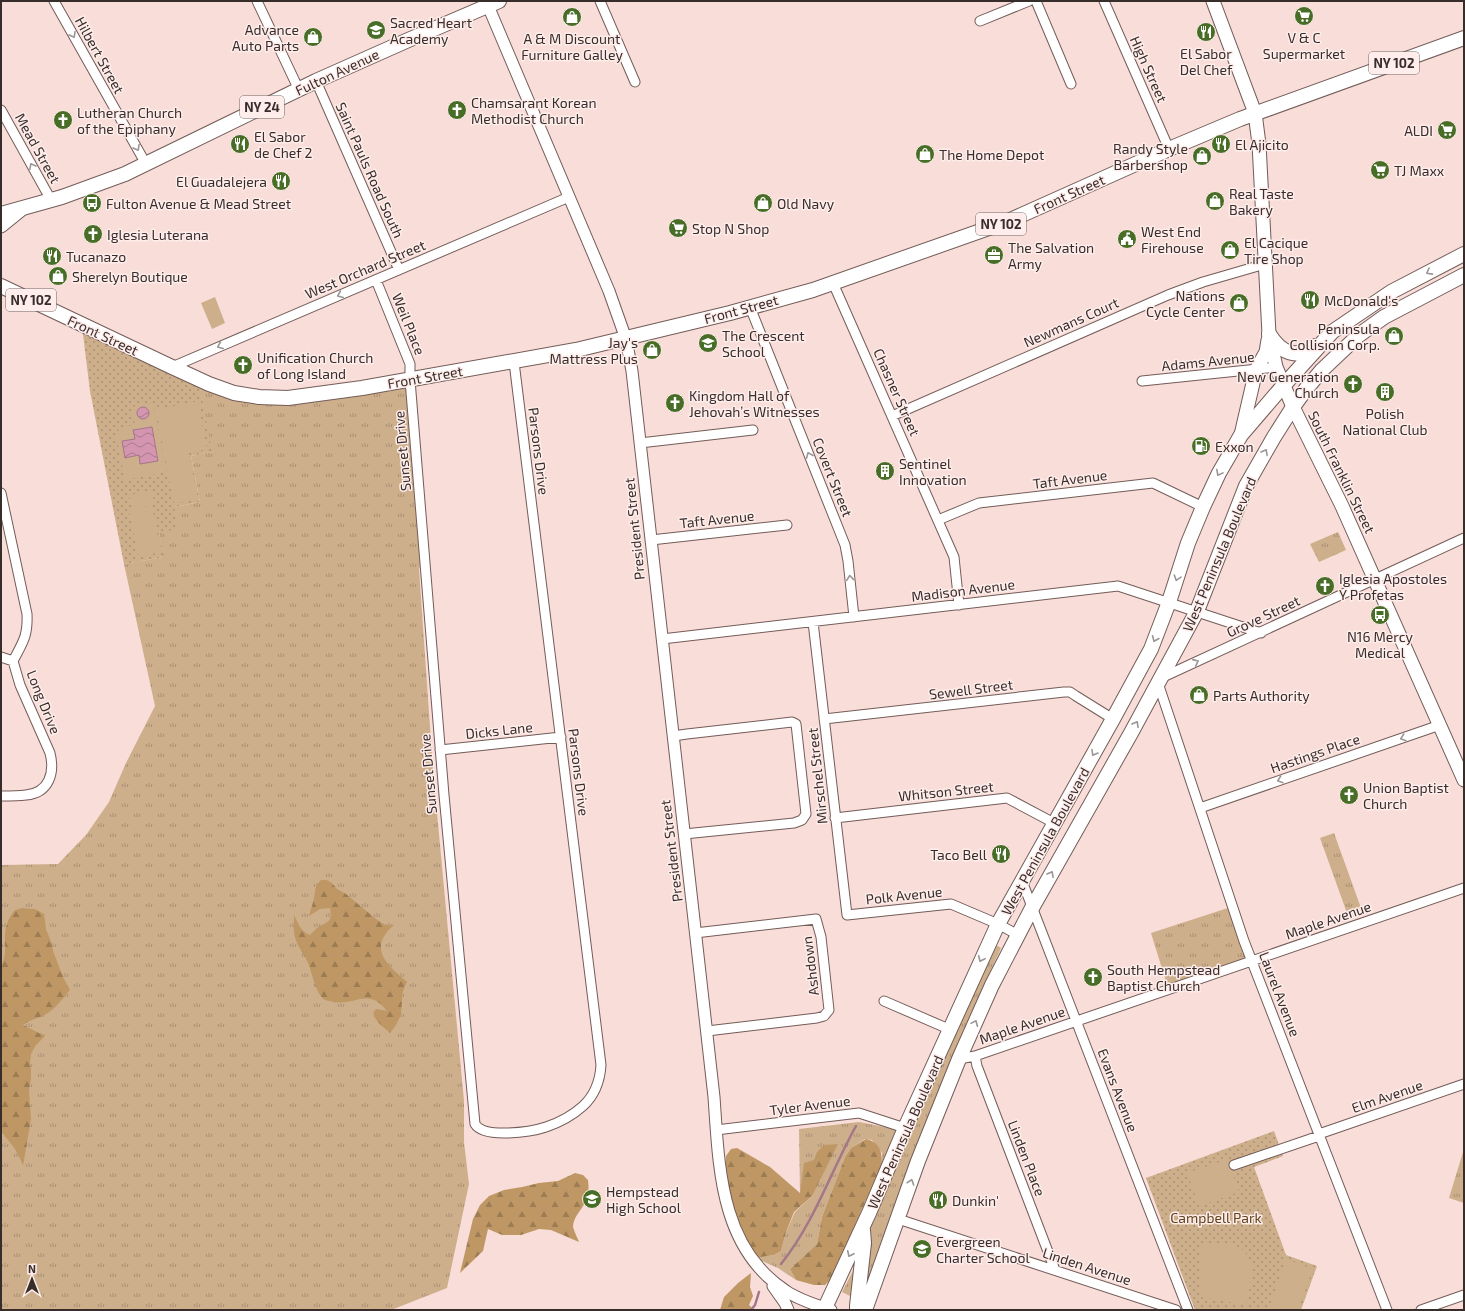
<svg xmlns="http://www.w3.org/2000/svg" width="1465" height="1311" viewBox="0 0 1465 1311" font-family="'Exo 2',sans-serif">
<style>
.grass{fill:url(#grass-tufts)}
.forest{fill:url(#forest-firs)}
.park{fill:url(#park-dots)}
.pitch{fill:#ceaf8b}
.water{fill:url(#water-waves);stroke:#a47688}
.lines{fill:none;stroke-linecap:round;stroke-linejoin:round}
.stream{stroke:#a47688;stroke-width:2.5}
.minor-casing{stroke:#735c58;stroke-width:11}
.tertiary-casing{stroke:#735c58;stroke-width:13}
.secondary-casing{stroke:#735c58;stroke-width:15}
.primary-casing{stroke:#735c58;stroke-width:16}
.minor{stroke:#fff;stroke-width:9}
.tertiary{stroke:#fff;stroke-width:11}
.secondary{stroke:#fff;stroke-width:13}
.primary{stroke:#fff;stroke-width:14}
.oneway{stroke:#9b9695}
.labels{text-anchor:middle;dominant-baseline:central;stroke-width:3;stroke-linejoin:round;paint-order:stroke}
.shield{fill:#feedea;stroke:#736764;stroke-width:1}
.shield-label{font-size:13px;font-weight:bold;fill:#372d2b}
.poi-label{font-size:14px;fill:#372d2b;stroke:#feedea;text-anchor:start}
.street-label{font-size:14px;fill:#372d2b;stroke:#feedea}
.park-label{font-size:14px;fill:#5f421b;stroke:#feedea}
</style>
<defs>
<pattern id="grass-tufts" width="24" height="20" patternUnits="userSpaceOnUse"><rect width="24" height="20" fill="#ceaf8b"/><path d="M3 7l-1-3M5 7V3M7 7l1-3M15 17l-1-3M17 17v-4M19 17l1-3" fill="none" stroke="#a88f72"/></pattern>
<pattern id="forest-firs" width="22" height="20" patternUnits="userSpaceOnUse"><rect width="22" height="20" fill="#bf9765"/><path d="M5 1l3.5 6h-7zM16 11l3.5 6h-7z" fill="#9c7c53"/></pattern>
<pattern id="park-dots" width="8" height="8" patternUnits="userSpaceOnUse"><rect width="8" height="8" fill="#ceaf8b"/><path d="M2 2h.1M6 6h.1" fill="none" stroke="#a88f72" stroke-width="1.8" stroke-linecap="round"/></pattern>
<pattern id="water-waves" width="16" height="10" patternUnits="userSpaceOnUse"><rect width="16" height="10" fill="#d395b0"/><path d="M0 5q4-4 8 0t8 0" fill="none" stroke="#ac7a8f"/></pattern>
</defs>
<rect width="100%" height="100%" fill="#f8ddd8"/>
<path class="grass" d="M199 381 256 398 408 383 422 560 419 569 433 770 464 1101V1142L469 1184 447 1288 391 1310H1V865L58 864 86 835 109 802 126 763 155 706 124 564 163 557 159 532 174 507 200 502 191 456 211 452Z
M1338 532 1346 550 1319 562 1310 544Z
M1334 833 1361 908 1347 913 1320 838Z
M1231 907 1250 961 1168 988 1151 933Z
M996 945 1001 948 983 987 979 1005 863 1298 870 1228 915 1122 967 1005 973 996Z
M859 1122 900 1130 882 1164V1153L872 1140 865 1139 851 1148 845 1157 822 1217 817 1244 790 1269 796 1280 778 1268 755 1258 774 1255 781 1251 786 1232 795 1212 812 1196 818 1152 800 1193 799 1129Z
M1463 1152 1464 1153V1203L1449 1198Z
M856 1265 855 1296H850L842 1292Z"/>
<path class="forest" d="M321 880H327L332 883 337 889 346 894 376 919 385 925H394C367 948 387 965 407 982 400 994 403 1001 401 1013 399 1021 395 1027 390 1033 384 1027 372 1020 374 1011L377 1009 387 1011C368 987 356 1006 334 1002 331 1001 327 1001 325 1000 314 992 313 973 307 961 303 952 297 946 295 937 293 930 294 922 294 915 298 923 301 932 310 935 312 933 315 930 317 928 327 921 333 924 330 908L320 909 309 916C310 911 312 907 313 902 316 894 313 887 321 880Z
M22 908 35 909 44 914 46 929 52 944 53 951 63 977 70 990C63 998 57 1007 48 1013 40 1018 31 1019 23 1025L45 1036 36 1045 31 1054 30 1063 31 1069V1079L29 1090 31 1119 23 1166C17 1148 11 1145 1 1131V966C9 952 2 938 7 924 8 919 12 914 15 910Z
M866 1139C880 1142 882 1152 882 1164L831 1279 825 1285H814L796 1280 790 1269 817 1244 822 1217 845 1157 851 1148Z
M838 1144 812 1196 794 1212 786 1232 781 1251 774 1255 755 1258 734 1220 725 1178 726 1156 731 1149 737 1148 770 1167 800 1193 804 1163 814 1160 817 1152 824 1145Z
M575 1173 583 1175 588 1180C589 1188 589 1194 585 1202 582 1210 573 1217 573 1227 574 1231 577 1237 579 1242L551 1230 539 1229 521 1235H502L488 1229 483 1251 460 1273 473 1219 480 1205 489 1196 504 1190 522 1187 539 1183 558 1181Z
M751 1273 750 1287 753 1296 749 1305 754 1310H720L724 1297 738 1283Z"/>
<path class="park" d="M82 326 199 381 212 452 191 456 200 502 174 507 178 529 159 532 164 557 124 564 90 391Z
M1274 1131 1283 1156 1254 1167 1286 1255 1317 1266 1301 1310H1195L1146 1178Z"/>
<path class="pitch" d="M215 297 225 323 212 329 201 303Z
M198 401 207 449 189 453 198 499 174 504 156 410Z
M153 402 167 472 125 480 116 435 119 434 118 428 135 425 131 407Z
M152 491 155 505H152L161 552 138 557 129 510 151 506 132 508 129 495Z
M1228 1159 1239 1192 1199 1206 1187 1173Z
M1213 1243C1221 1244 1232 1243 1238 1247 1259 1257 1250 1288 1246 1305L1200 1297 1199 1244Z
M1286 1259 1313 1269 1298 1310H1268Z"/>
<path class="water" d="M137 413a6 6 0 1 1 12 0a6 6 0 1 1-12 0Z
M152 427 158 461 140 464 139 455 125 458 122 441 135 439 133 430Z"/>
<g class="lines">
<path class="stream" d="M781 1264C814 1223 831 1171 856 1126
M751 1310 755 1305 759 1292"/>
<g class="minor-casing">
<path id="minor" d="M54 1 146 164
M257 1 299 90
M600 1 635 82
M1036 1 1071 84
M1104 1 1169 149
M980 21 1029 1
M316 81 399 270
M1 110 51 200
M376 280 410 364V380L444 795 475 1124C484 1139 531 1132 546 1127 558 1123 573 1115 583 1106 595 1095 600 1081 601 1065L514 362
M833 283 954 557 959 605
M750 307 845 545 848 561 854 617
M172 367 569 197
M1142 381 1276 367
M892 416 1168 295 1203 282 1265 264
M640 443 753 430
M1 493 27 614C28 636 23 642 13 661L20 685 50 753C55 773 49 793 26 795 18 796 9 796 1 796
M938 520 979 503 1153 483 1203 507
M651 540 787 525
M813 622 847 915 951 904 998 924 1018 935
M662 639 1118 586 1261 633
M1 657 13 661
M1161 678 1464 538
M1158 683 1244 941 1387 1310
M824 719 1064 692H1070L1076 696 1113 719
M673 736 687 734 792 722 796 724 806 814 802 820 794 823 684 834
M440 750 561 737
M1200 808 1440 725
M835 818 1007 798 1054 823
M1022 881 1188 1310
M695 933 816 919 821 937 829 1010 824 1016 817 1018 707 1031
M884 1001 951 1030
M975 1056 977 1066 1055 1270
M959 1059 975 1056 1464 888
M716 1130 859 1113 905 1128
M1319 1134 1464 1084
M1234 1165 1319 1136
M898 1219 1176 1310
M1421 1310 1464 1295"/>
</g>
<g class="tertiary-casing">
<path id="tertiary" d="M486 1 609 291 626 339 632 371 714 1097C719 1168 720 1248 786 1291 799 1300 816 1305 831 1310
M773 1286 785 1303 788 1310"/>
</g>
<g class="secondary-casing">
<path id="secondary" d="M1213 1 1255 113 1259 144 1269 334 1276 367 1293 407 1342 506 1464 780
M1 226 22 209
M1241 435 1256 370 1266 352 1268 340"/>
</g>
<g class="primary-casing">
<path id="primary" d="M1 214 62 197 125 174 316 81 406 41 499 1
M1 286 172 367 209 384 234 393 259 397 288 398 362 388 576 350 730 313 813 290 1006 222 1169 149 1240 119 1464 38
M1269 334C1281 353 1296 360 1315 346
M824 1310 869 1213 905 1128 998 924 1113 719 1151 649 1169 602 1188 543 1203 507 1219 473 1241 435 1283 386 1332 332 1391 292 1464 254
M857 1310V1306L864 1243 863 1230
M865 1310 918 1161 959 1059 992 985 1032 908 1131 733 1197 611 1246 486 1274 437 1293 407 1306 389 1322 370 1359 335 1384 317 1464 275"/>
</g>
<use href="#minor" class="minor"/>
<use href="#tertiary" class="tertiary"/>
<use href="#secondary" class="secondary"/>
<use href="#primary" class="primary"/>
</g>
<defs><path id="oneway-chevron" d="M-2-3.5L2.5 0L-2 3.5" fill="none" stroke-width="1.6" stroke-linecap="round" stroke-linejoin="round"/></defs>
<g class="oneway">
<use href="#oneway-chevron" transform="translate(73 35) rotate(61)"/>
<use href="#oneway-chevron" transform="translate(137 148) rotate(61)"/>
<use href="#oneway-chevron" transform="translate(32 166) rotate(-119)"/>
<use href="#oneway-chevron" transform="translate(1429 272) rotate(152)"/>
<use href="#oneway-chevron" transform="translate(340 295) rotate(157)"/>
<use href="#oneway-chevron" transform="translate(220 346) rotate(157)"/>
<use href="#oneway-chevron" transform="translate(1265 452) rotate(-61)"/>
<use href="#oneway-chevron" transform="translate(809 455) rotate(-112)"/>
<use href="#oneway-chevron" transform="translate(1219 473) rotate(118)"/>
<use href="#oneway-chevron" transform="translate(850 578) rotate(-96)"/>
<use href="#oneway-chevron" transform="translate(1177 578) rotate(108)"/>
<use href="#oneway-chevron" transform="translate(1155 639) rotate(113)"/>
<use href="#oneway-chevron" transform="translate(1196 662) rotate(-24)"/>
<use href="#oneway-chevron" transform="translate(1136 724) rotate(-61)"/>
<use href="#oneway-chevron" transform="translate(1403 738) rotate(161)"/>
<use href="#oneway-chevron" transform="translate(1094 753) rotate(120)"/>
<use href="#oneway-chevron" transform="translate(1280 780) rotate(161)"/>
<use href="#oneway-chevron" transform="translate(1051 874) rotate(-61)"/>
<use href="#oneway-chevron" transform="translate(981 959) rotate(115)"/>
<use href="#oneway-chevron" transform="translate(975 1023) rotate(-66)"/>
<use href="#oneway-chevron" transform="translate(911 1182) rotate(-71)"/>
<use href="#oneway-chevron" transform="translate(850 1254) rotate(115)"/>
</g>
<defs>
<g id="supermarket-disc" transform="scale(1)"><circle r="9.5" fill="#486d26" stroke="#feedea"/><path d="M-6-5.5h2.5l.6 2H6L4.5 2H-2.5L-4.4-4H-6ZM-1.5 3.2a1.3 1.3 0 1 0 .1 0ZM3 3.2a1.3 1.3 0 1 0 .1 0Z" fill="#fff"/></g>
<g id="shop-disc" transform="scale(1)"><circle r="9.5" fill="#486d26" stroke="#feedea"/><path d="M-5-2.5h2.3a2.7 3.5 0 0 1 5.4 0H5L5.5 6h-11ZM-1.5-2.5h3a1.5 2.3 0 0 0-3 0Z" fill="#fff"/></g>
<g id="school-disc" transform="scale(1)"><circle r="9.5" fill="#486d26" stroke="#feedea"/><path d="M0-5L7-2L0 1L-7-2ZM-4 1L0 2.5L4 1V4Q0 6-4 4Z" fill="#fff"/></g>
<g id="restaurant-disc" transform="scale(1)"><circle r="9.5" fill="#486d26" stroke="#feedea"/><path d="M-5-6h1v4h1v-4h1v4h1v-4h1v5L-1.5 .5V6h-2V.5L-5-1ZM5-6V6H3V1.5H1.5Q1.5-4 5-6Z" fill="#fff"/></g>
<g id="church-disc" transform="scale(1)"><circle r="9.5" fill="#486d26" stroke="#feedea"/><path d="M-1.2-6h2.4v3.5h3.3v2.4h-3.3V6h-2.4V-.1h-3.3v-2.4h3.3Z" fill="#fff"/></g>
<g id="bus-disc" transform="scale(1)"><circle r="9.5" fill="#486d26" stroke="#feedea"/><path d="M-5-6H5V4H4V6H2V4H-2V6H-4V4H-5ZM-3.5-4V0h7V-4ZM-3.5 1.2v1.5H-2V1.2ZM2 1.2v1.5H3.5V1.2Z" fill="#fff"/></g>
<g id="civic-disc" transform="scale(1)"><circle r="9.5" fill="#486d26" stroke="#feedea"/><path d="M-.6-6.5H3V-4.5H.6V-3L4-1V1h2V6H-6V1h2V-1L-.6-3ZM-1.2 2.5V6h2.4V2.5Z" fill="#fff"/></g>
<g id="office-disc" transform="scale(1)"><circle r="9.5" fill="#486d26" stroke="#feedea"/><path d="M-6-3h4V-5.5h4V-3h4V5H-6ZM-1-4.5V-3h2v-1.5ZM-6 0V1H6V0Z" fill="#fff"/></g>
<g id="building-disc" transform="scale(1)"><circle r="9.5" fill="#486d26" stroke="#feedea"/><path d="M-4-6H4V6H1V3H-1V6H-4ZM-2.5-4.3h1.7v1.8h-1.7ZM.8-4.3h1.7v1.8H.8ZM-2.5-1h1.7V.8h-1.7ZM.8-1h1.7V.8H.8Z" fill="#fff"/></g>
<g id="fuel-disc" transform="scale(1)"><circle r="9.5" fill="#486d26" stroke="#feedea"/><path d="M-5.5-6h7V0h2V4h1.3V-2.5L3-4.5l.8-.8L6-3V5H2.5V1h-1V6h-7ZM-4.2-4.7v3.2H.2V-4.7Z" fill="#fff"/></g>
</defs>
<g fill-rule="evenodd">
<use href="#supermarket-disc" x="1304" y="16"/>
<use href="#shop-disc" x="572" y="17"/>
<use href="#school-disc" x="376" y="30"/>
<use href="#restaurant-disc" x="1206" y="32"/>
<use href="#shop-disc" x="313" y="37"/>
<use href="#church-disc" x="457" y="110"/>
<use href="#church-disc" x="63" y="120"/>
<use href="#supermarket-disc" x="1447" y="130"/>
<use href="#restaurant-disc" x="240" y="144"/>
<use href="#restaurant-disc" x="1221" y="144"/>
<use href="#shop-disc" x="925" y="154"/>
<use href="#shop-disc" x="1202" y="156"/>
<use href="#supermarket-disc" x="1380" y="170"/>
<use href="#restaurant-disc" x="281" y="181"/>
<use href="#shop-disc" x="1215" y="201"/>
<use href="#bus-disc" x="92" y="203"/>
<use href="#shop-disc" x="763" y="203"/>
<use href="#supermarket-disc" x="678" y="228"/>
<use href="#church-disc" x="93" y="234"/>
<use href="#civic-disc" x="1127" y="239"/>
<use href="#shop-disc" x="1230" y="250"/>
<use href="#office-disc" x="994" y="255"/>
<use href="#restaurant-disc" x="52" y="256"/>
<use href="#shop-disc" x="58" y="276"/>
<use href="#restaurant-disc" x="1310" y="300"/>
<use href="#shop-disc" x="1239" y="303"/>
<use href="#shop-disc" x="1394" y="336"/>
<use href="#school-disc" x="708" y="343"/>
<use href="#shop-disc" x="652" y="350"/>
<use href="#church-disc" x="243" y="365"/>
<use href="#church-disc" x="1353" y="384"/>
<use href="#building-disc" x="1385" y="392"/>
<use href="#church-disc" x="675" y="403"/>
<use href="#fuel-disc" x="1201" y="446"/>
<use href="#building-disc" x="885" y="471"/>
<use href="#church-disc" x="1325" y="586"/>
<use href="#bus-disc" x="1380" y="615"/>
<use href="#shop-disc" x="1199" y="695"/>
<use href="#church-disc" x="1349" y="795"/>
<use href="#restaurant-disc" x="1001" y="854"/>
<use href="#church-disc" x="1093" y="977"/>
<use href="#school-disc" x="592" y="1199"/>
<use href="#restaurant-disc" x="938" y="1200"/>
<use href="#school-disc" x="922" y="1249"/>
</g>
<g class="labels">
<g class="shield">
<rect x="1369" y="52" width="50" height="22" rx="3"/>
<rect x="240" y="96" width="44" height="22" rx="3"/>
<rect x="976" y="213" width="50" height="22" rx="3"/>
<rect x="6" y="289" width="50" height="22" rx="3"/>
</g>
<g class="shield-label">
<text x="1394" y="63">NY 102</text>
<text x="262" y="107">NY 24</text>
<text x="1001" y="224">NY 102</text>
<text x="31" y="300">NY 102</text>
</g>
<g class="poi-label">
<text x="390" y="22">Sacred Heart<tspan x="390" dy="16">Academy</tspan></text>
<text x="299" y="29" text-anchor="end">Advance<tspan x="299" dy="16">Auto Parts</tspan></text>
<text x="1304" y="37" text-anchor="middle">V &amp; C<tspan x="1304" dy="16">Supermarket</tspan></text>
<text x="572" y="38" text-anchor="middle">A &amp; M Discount<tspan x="572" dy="16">Furniture Galley</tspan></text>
<text x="1206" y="53" text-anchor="middle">El Sabor<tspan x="1206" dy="16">Del Chef</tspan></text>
<text x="471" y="102">Chamsarant Korean<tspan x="471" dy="16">Methodist Church</tspan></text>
<text x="77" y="112">Lutheran Church<tspan x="77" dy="16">of the Epiphany</tspan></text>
<text x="1433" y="130" text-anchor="end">ALDI</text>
<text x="254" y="136">El Sabor<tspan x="254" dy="16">de Chef 2</tspan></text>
<text x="1235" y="144">El Ajicito</text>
<text x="1188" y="148" text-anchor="end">Randy Style<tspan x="1188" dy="16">Barbershop</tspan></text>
<text x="939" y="154">The Home Depot</text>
<text x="1394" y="170">TJ Maxx</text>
<text x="267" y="181" text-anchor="end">El Guadalejera</text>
<text x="1229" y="193">Real Taste<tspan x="1229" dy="16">Bakery</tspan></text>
<text x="106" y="203">Fulton Avenue &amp; Mead Street</text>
<text x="777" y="203">Old Navy</text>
<text x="692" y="228">Stop N Shop</text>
<text x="1141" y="231">West End<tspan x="1141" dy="16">Firehouse</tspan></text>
<text x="107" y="234">Iglesia Luterana</text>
<text x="1244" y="242">El Cacique<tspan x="1244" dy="16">Tire Shop</tspan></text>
<text x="1008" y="247">The Salvation<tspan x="1008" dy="16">Army</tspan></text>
<text x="66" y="256">Tucanazo</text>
<text x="72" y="276">Sherelyn Boutique</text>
<text x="1225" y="295" text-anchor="end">Nations<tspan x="1225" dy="16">Cycle Center</tspan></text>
<text x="1324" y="300">McDonald's</text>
<text x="1380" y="328" text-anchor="end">Peninsula<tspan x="1380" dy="16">Collision Corp.</tspan></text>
<text x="722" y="335">The Crescent<tspan x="722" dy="16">School</tspan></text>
<text x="638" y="342" text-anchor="end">Jay's<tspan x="638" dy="16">Mattress Plus</tspan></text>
<text x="257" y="357">Unification Church<tspan x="257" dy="16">of Long Island</tspan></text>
<text x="1339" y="376" text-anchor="end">New Generation<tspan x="1339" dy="16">Church</tspan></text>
<text x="689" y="395">Kingdom Hall of<tspan x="689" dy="16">Jehovah’s Witnesses</tspan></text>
<text x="1385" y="413" text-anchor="middle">Polish<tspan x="1385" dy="16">National Club</tspan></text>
<text x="1215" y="446">Exxon</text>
<text x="899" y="463">Sentinel<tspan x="899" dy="16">Innovation</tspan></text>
<text x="1339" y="578">Iglesia Apostoles<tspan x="1339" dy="16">Y Profetas</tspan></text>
<text x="1380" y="636" text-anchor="middle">N16 Mercy<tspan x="1380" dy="16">Medical</tspan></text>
<text x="1213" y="695">Parts Authority</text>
<text x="1363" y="787">Union Baptist<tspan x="1363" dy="16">Church</tspan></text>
<text x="987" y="854" text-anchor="end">Taco Bell</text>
<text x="1107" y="969">South Hempstead<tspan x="1107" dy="16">Baptist Church</tspan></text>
<text x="606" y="1191">Hempstead<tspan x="606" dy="16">High School</tspan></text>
<text x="952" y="1200">Dunkin'</text>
<text x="936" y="1241">Evergreen<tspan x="936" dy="16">Charter School</tspan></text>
</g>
<g class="street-label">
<text transform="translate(100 55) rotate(61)">Hilbert Street</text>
<text transform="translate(1149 69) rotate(66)">High Street</text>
<text transform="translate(337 72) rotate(-25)">Fulton Avenue</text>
<text transform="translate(38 148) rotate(61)">Mead Street</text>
<text transform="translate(370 170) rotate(66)">Saint Pauls Road South</text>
<text transform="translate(1069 194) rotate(-24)">Front Street</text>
<text transform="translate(365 269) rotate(-23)">West Orchard Street</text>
<text transform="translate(741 309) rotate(-15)">Front Street</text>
<text transform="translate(1071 322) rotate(-24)">Newmans Court</text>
<text transform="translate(409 324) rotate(68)">Weil Place</text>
<text transform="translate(103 335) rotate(25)">Front Street</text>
<text transform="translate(1208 361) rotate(-6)">Adams Avenue</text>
<text transform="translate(425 377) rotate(-10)">Front Street</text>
<text transform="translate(897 392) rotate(66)">Chasner Street</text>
<text transform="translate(402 451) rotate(-95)">Sunset Drive</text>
<text transform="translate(539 451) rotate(83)">Parsons Drive</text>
<text transform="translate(1342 472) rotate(64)">South Franklin Street</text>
<text transform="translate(833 477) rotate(68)">Covert Street</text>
<text transform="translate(1070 479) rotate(-7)">Taft Avenue</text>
<text transform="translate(717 519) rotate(-6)">Taft Avenue</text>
<text transform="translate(634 529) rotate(-96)">President Street</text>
<text transform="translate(1219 554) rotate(-67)">West Peninsula Boulevard</text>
<text transform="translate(963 590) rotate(-7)">Madison Avenue</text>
<text transform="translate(1263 616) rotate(-25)">Grove Street</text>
<text transform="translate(971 689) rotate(-7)">Sewell Street</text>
<text transform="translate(44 702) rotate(68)">Long Drive</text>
<text transform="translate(499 730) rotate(-6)">Dicks Lane</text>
<text transform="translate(1315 753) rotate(-19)">Hastings Place</text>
<text transform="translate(579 772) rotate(83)">Parsons Drive</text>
<text transform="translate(428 774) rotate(-95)">Sunset Drive</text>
<text transform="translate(817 776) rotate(-96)">Mirschel Street</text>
<text transform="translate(946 791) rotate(-6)">Whitson Street</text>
<text transform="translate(1045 841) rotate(-61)">West Peninsula Boulevard</text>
<text transform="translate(671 851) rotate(-97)">President Street</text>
<text transform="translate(904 895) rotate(-6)">Polk Avenue</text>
<text transform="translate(1328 920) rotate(-19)">Maple Avenue</text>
<text transform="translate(810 966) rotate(-97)">Ashdown</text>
<text transform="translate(1280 994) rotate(69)">Laurel Avenue</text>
<text transform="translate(1022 1025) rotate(-19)">Maple Avenue</text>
<text transform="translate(1118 1090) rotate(69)">Evans Avenue</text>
<text transform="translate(1387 1096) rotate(-19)">Elm Avenue</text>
<text transform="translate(810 1105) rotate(-7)">Tyler Avenue</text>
<text transform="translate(905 1132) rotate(-66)">West Peninsula Boulevard</text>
<text transform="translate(1027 1158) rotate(69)">Linden Place</text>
<text transform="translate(1087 1266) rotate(18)">Linden Avenue</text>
</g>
<g class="park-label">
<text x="1216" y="1217">Campbell Park</text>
</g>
</g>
<rect width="1465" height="1311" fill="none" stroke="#372d2b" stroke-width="4"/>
<g transform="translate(32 1279)" stroke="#feedea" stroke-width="3" paint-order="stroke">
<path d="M0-3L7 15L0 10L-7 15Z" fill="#372d2b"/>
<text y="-6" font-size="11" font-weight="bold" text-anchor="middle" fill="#372d2b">N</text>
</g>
</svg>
